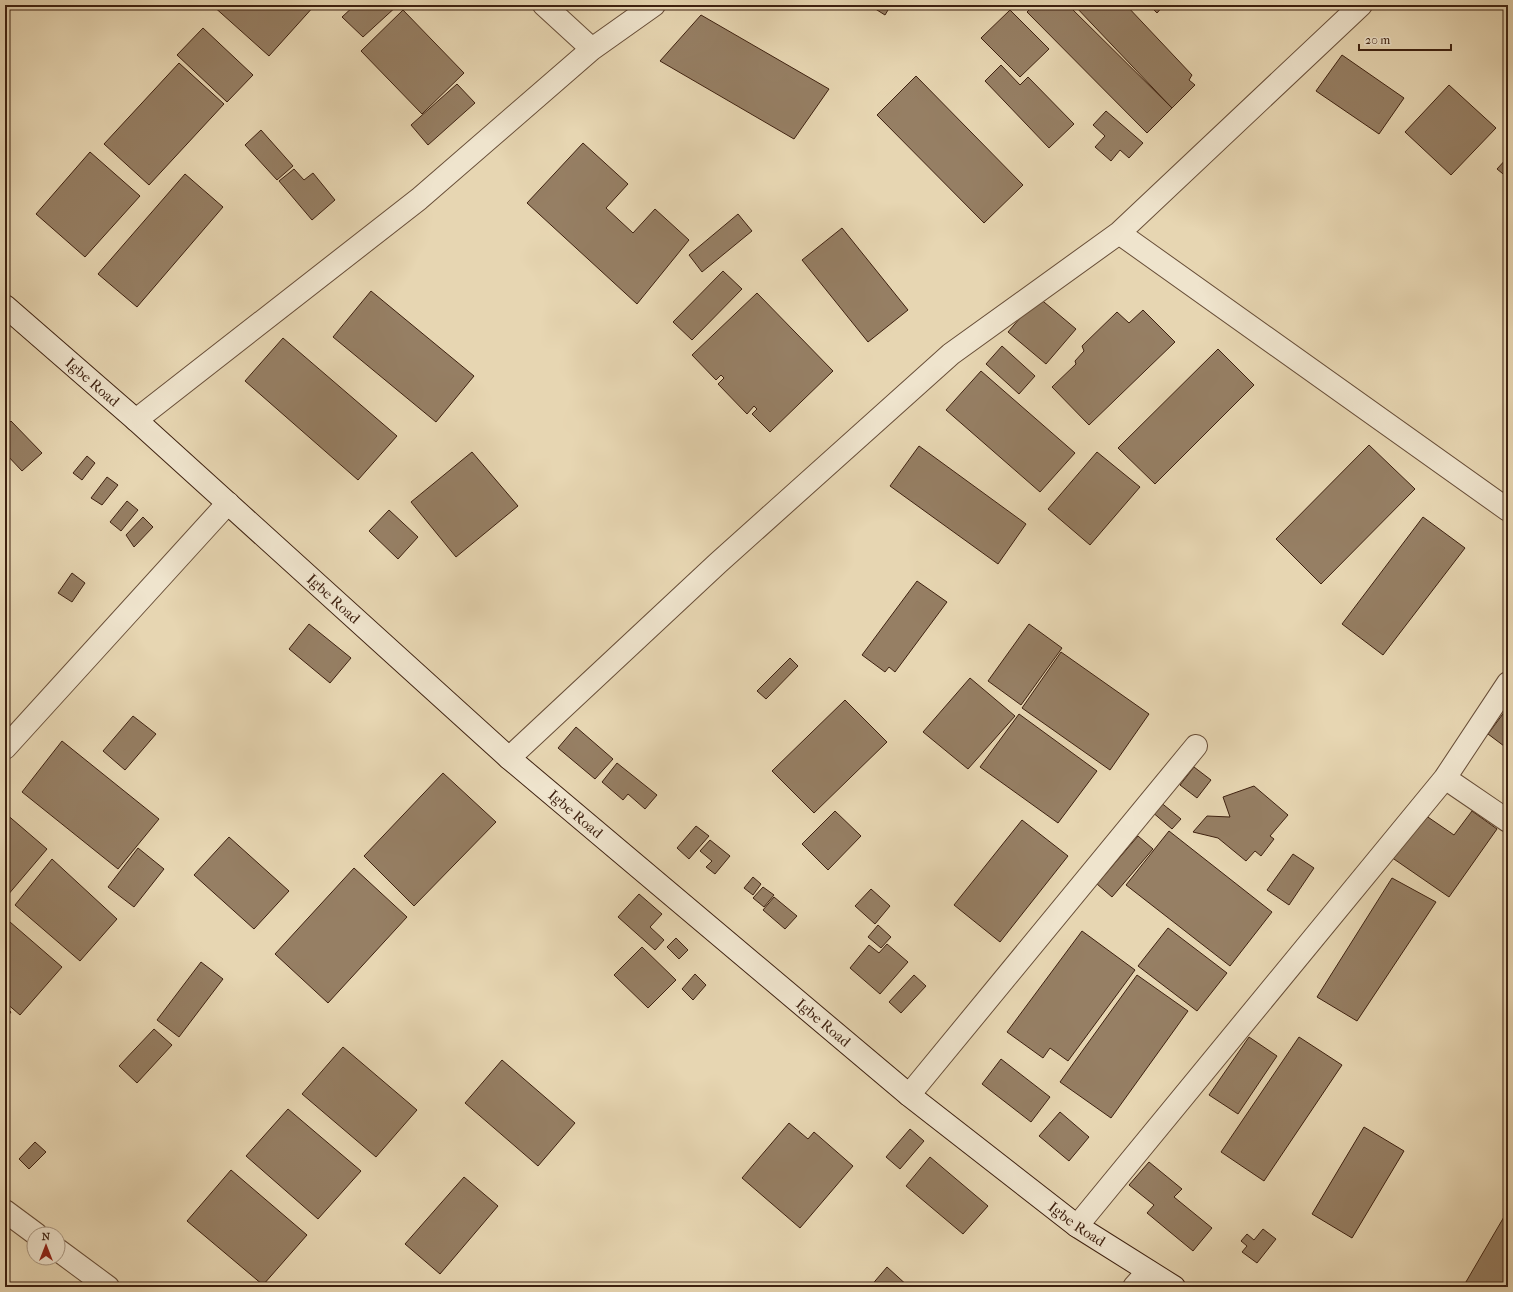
<svg xmlns="http://www.w3.org/2000/svg" width="1513" height="1292" viewBox="0 0 1513 1292" font-family="'IM FELL French Canon',serif">
<style>
.building{fill:#967f64;stroke:#3e2110}
.lines{fill:none;stroke-linecap:round;stroke-linejoin:round}
.street-casing{stroke:#684e38;stroke-width:24}
.secondary-casing{stroke:#3e2110;stroke-width:24}
.street{stroke:#efe4cd;stroke-width:22}
.secondary{stroke:#efe4cd;stroke-width:22}
.labels{text-anchor:middle;dominant-baseline:central;stroke-width:4;stroke-linejoin:round;paint-order:stroke}
.street-label{font-size:15px;fill:#3e2110;stroke:#efe4cd}
</style>
<rect width="100%" height="100%" fill="#e7d6b2"/>
<filter id="stains"><feTurbulence type="fractalNoise" baseFrequency=".005" numOctaves="4"/><feColorMatrix values="0 0 0 0 .2 0 0 0 0 .09 0 0 0 0 .02 0 0 0 .5 -.17"/></filter>
<radialGradient id="worn" r=".72"><stop offset=".6" stop-color="#630" stop-opacity="0"/><stop offset="1" stop-color="#630" stop-opacity=".3"/></radialGradient>
<path class="building" d="M212 5H315L269 56Z
M355 5H398L363 37 342 17Z
M869 5H891L885 15Z
M1034 5H1068L1172 108 1147 133 1027 12Z
M1074 5H1126L1192 75 1189 80 1195 85 1172 108Z
M1149 5H1164L1157 13Z
M1260 5H1270L1265 10Z
M403 10 464 73 422 114 361 51Z
M1010 10 1049 49 1020 77 981 38Z
M701 15 829 89 794 139 660 61Z
M203 28 253 75 227 102 177 55Z
M1342 55 1404 98 1379 134 1316 91Z
M179 63 224 104 149 185 104 144Z
M1001 65 1020 85 1028 77 1074 124 1049 148 985 81Z
M916 76 1023 185 984 223 877 115Z
M457 84 475 103 428 145 411 125Z
M1449 85 1496 128 1451 175 1405 132Z
M1106 111 1143 143 1129 158 1120 150 1111 161 1095 147 1105 136 1093 125Z
M261 130 293 166 277 180 245 145Z
M583 143 628 184 606 208 633 233 655 209 689 240 637 304 527 203Z
M90 152 140 196 85 257 36 214Z
M1508 157V178L1497 169Z
M294 169 304 180 313 173 335 200 312 220 279 181Z
M185 174 223 207 137 307 98 274Z
M738 214 752 231 702 272 689 255Z
M842 228 908 310 868 342 802 260Z
M723 271 742 289 692 340 673 322Z
M371 291 474 376 436 422 333 337Z
M757 293 833 371 770 432 752 414 757 409 754 406 747 414 718 384 724 378 721 375 716 380 692 355Z
M1038 297 1076 329 1046 364 1008 332Z
M1143 310 1175 342 1089 425 1052 387 1076 364 1075 361 1084 351 1082 346 1117 312 1129 323Z
M283 338 397 436 358 480 245 381Z
M1002 346 1035 376 1019 394 986 364Z
M1218 349 1254 385 1155 484 1118 448Z
M981 371 1075 453 1040 492 946 410Z
M11 421 42 453 22 471 5 453V427Z
M1369 445 1415 489 1321 584 1276 539Z
M919 446 1026 524 998 564 890 486Z
M472 452 518 506 456 557 411 502Z
M1097 452 1140 487 1090 545 1048 509Z
M87 456 95 463 82 480 73 473Z
M107 477 118 485 102 505 91 498Z
M127 501 138 510 121 531 110 522Z
M389 510 418 537 398 559 369 531Z
M143 517 153 527 134 547 126 535Z
M1423 517 1465 548 1383 655 1342 624Z
M72 573 85 583 72 602 58 593Z
M917 581 947 602 895 672 889 667 885 672 862 655Z
M309 624 351 658 330 683 289 649Z
M1029 624 1062 648 1021 705 988 681Z
M1061 652 1149 714 1110 770 1022 708Z
M790 658 798 666 766 699 757 691Z
M970 678 1015 716 968 769 923 732Z
M845 700 887 742 814 813 772 771Z
M1508 707V749L1488 734Z
M1019 714 1097 771 1058 823 980 767Z
M133 716 156 734 125 770 103 751Z
M576 727 613 759 595 779 558 748Z
M62 741 159 819 118 869 22 792Z
M617 763 657 795 645 809 628 794 623 800 602 782Z
M1194 767 1211 780 1197 798 1180 785Z
M443 773 496 822 414 906 364 856Z
M1254 786 1288 815 1270 836 1274 839 1261 856 1255 851 1246 861 1218 838 1193 832 1207 816 1230 817 1223 797Z
M1159 801 1181 819 1172 829 1151 811Z
M835 811 861 836 828 870 802 844Z
M1472 811 1497 829 1449 897 1391 857 1422 813 1454 835Z
M5 813 47 849 7 896 5 894Z
M1022 820 1068 856 1000 942 954 905Z
M696 826 709 836 689 859 677 848Z
M1169 831 1272 912 1230 966 1126 885Z
M1138 836 1153 849 1112 897 1097 884Z
M229 837 289 891 254 929 194 875Z
M710 840 730 856 715 874 706 867 712 861 700 851Z
M138 848 164 869 134 907 108 887Z
M1293 854 1314 868 1289 905 1267 890Z
M52 859 117 919 80 961 15 905Z
M354 868 407 917 328 1003 275 954Z
M753 877 761 884 753 895 744 888Z
M1392 878 1436 902 1357 1021 1317 997Z
M763 887 774 895 764 907 753 898Z
M871 889 890 906 875 924 855 906Z
M639 894 662 914 650 927 664 940 655 950 618 917Z
M774 897 797 916 785 929 763 910Z
M10 922 62 967 20 1015 5 1002V927Z
M878 925 891 937 881 948 868 937Z
M1168 928 1227 973 1197 1011 1138 966Z
M1082 931 1135 970 1068 1061 1050 1048 1043 1058 1007 1032Z
M676 938 688 950 679 959 667 947Z
M887 944 908 962 880 994 850 968 869 945 879 953Z
M642 947 676 980 648 1008 614 975Z
M201 962 223 979 179 1037 157 1020Z
M695 974 706 985 693 1000 682 989Z
M914 975 926 986 901 1013 889 1002Z
M1137 975 1188 1011 1111 1118 1060 1082Z
M5 1007 11 1012 5 1020Z
M154 1029 172 1045 137 1083 119 1066Z
M1249 1037 1277 1056 1238 1114 1209 1095Z
M1299 1037 1342 1065 1264 1181 1221 1152Z
M343 1047 417 1110 376 1157 302 1094Z
M1001 1059 1050 1097 1031 1122 982 1084Z
M502 1060 575 1123 538 1166 465 1103Z
M288 1109 361 1171 318 1219 246 1156Z
M1060 1112 1089 1137 1069 1161 1039 1136Z
M789 1123 808 1139 814 1132 853 1166 800 1228 742 1178Z
M1364 1127 1404 1151 1352 1238 1312 1214Z
M910 1129 924 1141 900 1169 886 1157Z
M35 1142 46 1152 29 1169 19 1159Z
M930 1157 988 1206 963 1234 906 1186Z
M1149 1162 1182 1189 1174 1197 1212 1228 1193 1251 1147 1213 1154 1205 1129 1185Z
M231 1170 307 1235 263 1285 187 1221Z
M464 1177 498 1206 440 1274 405 1244Z
M1508 1210V1287H1463Z
M1263 1229 1276 1239 1257 1263 1242 1252 1247 1246 1241 1241 1247 1234 1254 1240Z
M887 1267 909 1287H870Z"/>
<g class="lines">
<g class="street-casing">
<path id="street" d="M544 5 592 49
M1119 233 1508 510
M136 420 419 199 592 49 654 5
M5 748 228 503
M509 758 718 563 951 354 1119 233 1361 5
M1445 778 1508 821
M909 1095 1196 746
M5 1211 36 1234
M1077 1226 1445 778 1508 683
M58 1250 108 1287
M1134 1287 1148 1271"/>
</g>
<g class="secondary-casing">
<g id="secondary">
<path id="s1" d="M5 306 136 420 509 758 909 1095 1077 1226 1174 1287"/>
</g>
</g>
<use href="#street" class="street"/>
<use href="#secondary" class="secondary"/>
</g>
<g class="labels">
<g class="street-label">
<text stroke="none"><textPath href="#s1" startOffset="116">Igbe Road</textPath></text>
<text stroke="none"><textPath href="#s1" startOffset="440">Igbe Road</textPath></text>
<text stroke="none"><textPath href="#s1" startOffset="764">Igbe Road</textPath></text>
<text stroke="none"><textPath href="#s1" startOffset="1088">Igbe Road</textPath></text>
<text stroke="none"><textPath href="#s1" startOffset="1412">Igbe Road</textPath></text>
</g>
</g>
<rect width="1513" height="1292" fill="none" stroke="#e7d6b2" stroke-width="20"/>
<rect x="6" y="6" width="1501" height="1280" fill="none" stroke="#3e2110" stroke-width="2"/>
<rect x="10" y="10" width="1493" height="1272" fill="none" stroke="#3e2110"/>
<g transform="translate(46 1246)"><circle r="19" fill="#efe4cd" stroke="#a89681"/>
<path d="M0-3L7 15L0 10L-7 15Z" fill="#8f2418"/>
<text y="-6" font-size="11" font-weight="bold" text-anchor="middle" fill="#3e2110">N</text>
</g>
<path d="M1359 44v6h92v-6" fill="none" stroke="#3e2110" stroke-width="2"/>
<text x="1365" y="44" font-size="12" fill="#3e2110" stroke="#efe4cd" stroke-width="3" paint-order="stroke">20 m</text>
<rect width="100%" height="100%" filter="url(#stains)"/>
<rect width="100%" height="100%" fill="url(#worn)"/>
</svg>
